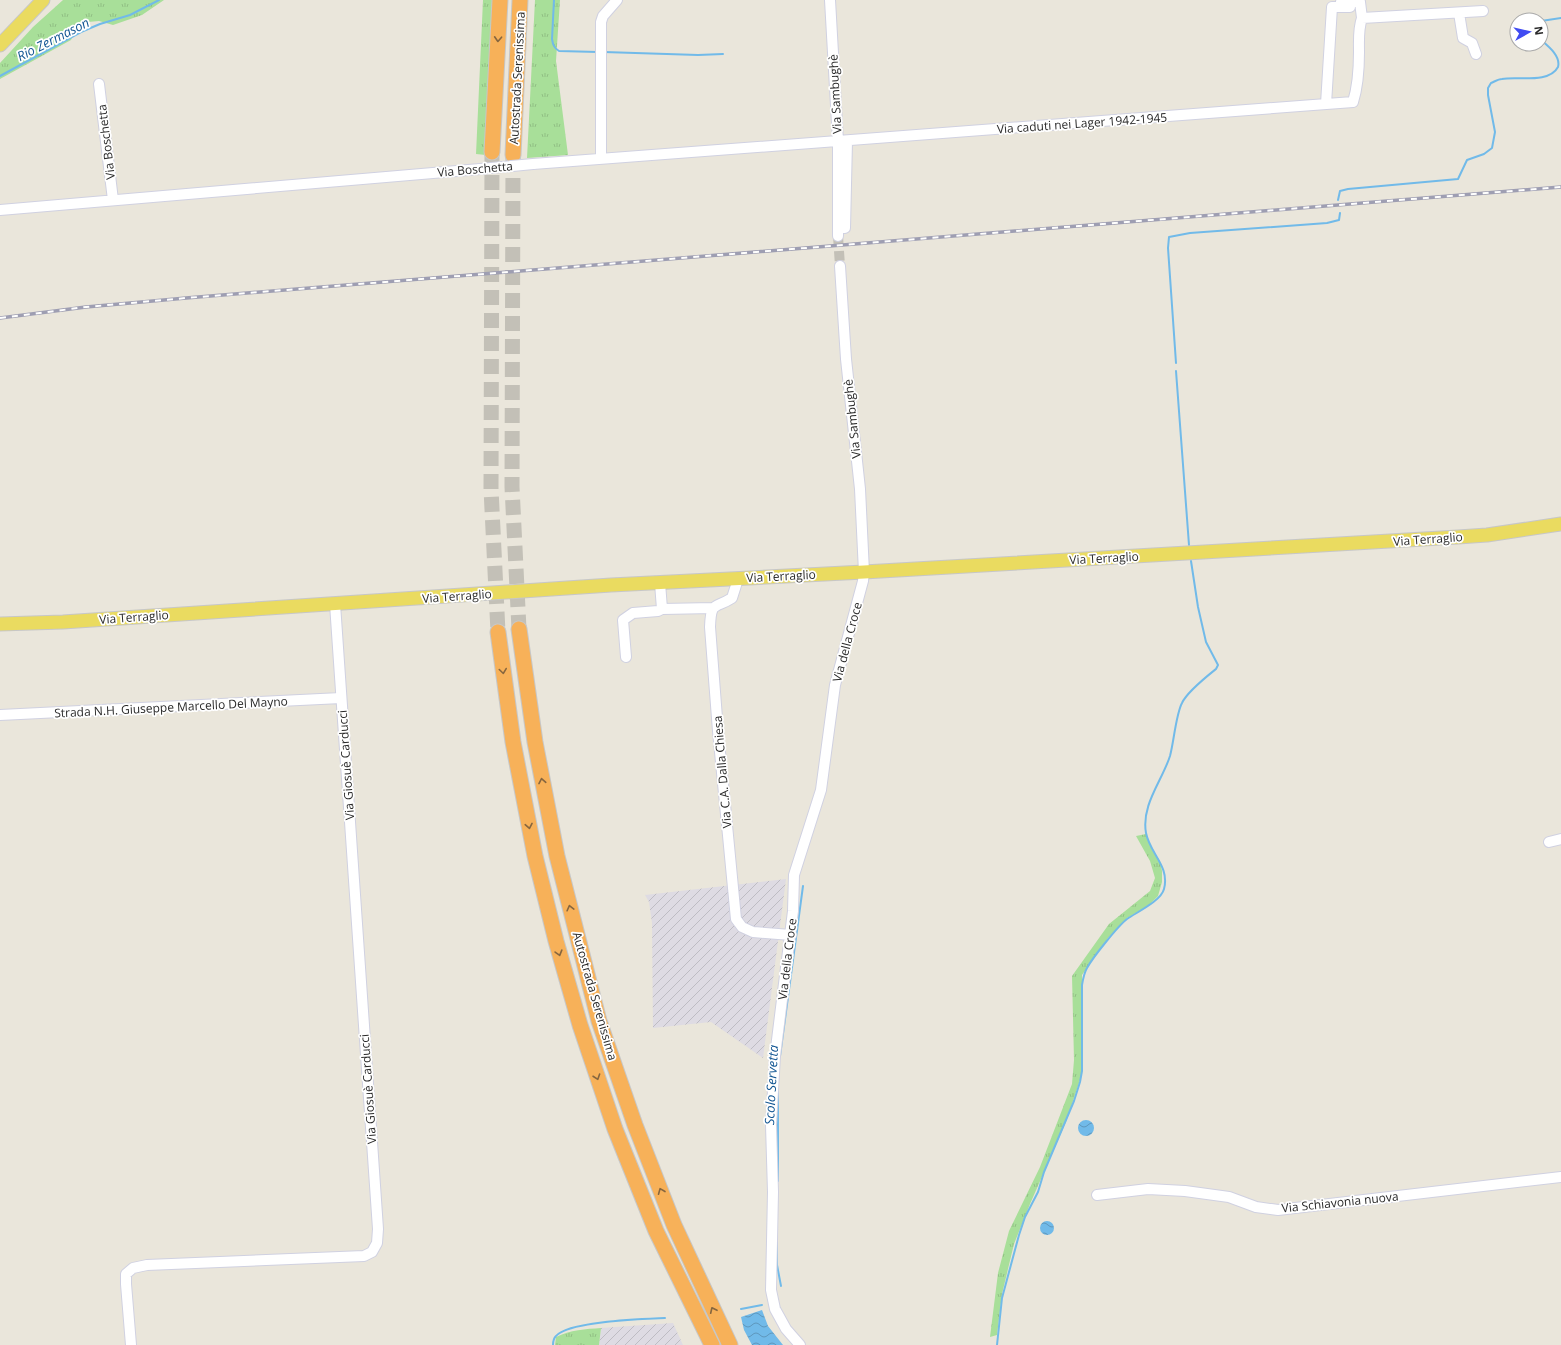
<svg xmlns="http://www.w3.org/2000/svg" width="1561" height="1345" viewBox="0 0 1561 1345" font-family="'Open Sans',sans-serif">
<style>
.industrial{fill:url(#industrial-furrows)}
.grass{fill:url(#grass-tufts)}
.water{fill:url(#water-waves)}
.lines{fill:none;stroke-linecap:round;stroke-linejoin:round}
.stream{stroke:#71bae9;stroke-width:2}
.minor-tunnel{stroke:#c3c0b7;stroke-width:10;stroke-dasharray:10 5;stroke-linecap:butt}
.highway-tunnel{stroke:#c3c0b7;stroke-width:15;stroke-dasharray:15 8;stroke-linecap:butt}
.minor-casing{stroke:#d0d1e1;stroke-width:12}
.major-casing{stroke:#c7c7c7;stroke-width:15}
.highway-casing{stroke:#c7c7c7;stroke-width:17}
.minor{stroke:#fff;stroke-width:10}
.major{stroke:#eadb60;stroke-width:13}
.highway{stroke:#f7b159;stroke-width:15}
.rail-casing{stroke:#9e9eb2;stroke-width:3.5}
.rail{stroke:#fff;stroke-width:2;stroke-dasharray:6;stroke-linecap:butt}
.minor-bridge-casing{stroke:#d0d1e1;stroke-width:12;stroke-linecap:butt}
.minor-bridge{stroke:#fff;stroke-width:10}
.oneway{stroke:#86663f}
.labels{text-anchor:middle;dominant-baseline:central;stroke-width:3.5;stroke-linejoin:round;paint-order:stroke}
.street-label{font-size:12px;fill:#292929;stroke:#fff}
.water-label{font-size:13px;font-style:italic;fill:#125693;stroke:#fff}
</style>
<defs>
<pattern id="industrial-furrows" width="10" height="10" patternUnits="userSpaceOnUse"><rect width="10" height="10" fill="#dedbe3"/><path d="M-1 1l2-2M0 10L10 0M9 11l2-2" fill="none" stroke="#bebcc3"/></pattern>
<pattern id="grass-tufts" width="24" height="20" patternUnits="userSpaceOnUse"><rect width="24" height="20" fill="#a8df99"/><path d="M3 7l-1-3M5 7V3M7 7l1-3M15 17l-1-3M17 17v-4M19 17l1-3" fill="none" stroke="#91bf84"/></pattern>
<pattern id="water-waves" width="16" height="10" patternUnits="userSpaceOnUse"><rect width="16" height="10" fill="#71bae9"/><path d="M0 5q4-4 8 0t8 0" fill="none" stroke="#5d97bd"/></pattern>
</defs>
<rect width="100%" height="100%" fill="#eae6db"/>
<path class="industrial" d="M786 879 763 1058 711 1022 653 1028 652 923 649 902 645 895Z
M673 1323 683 1345H599L601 1328Z"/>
<path class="grass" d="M63 0H164L142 15 113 25 99 21 88 22 77 27 71 40 0 79V63L33 27Z
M483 0H493L486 155 476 154Z
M535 0H560L556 61 568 155 527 158Z
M1146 834 1152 850 1160 861 1162 871V882L1158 896 1148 906 1127 918 1108 938 1082 975 1083 1049 1081 1077 1066 1122 1030 1204 1014 1244 1002 1294 997 1335 990 1337 998 1273 1009 1231 1040 1167 1072 1084 1074 1060 1072 976 1109 924 1150 891 1155 878 1150 861 1136 836Z
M601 1328 599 1345H555L556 1337C570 1330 586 1329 601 1328Z"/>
<path class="water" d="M1078 1128a8 8 0 1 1 16 0a8 8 0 1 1-16 0Z
M1040 1228a7 7 0 1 1 14 0a7 7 0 1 1-14 0Z
M762 1310 768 1326 783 1345H752L744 1330 741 1317Z"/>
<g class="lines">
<path class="stream" d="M554 0 552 39C553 45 554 48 559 51L598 52
M1541 21 1561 18
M604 52 698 55 723 54
M0 76 81 32 100 24 130 15 159 0
M1338 200 1340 191 1348 189 1458 179 1467 160 1484 154 1492 148 1495 132 1488 95V88L1491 83C1494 82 1498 79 1502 79 1517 76 1549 84 1558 67 1561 56 1548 46 1541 40
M1176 363 1168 248 1169 237 1190 233 1327 223 1339 220 1340 213
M1176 371 1189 545
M780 1056 803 886
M778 1181V1082
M777 1226V1265L781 1286
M741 1309 762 1305
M553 1345C553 1342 554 1338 556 1336 568 1321 644 1319 665 1318
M997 1345 1002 1298 1019 1235 1025 1217 1038 1192 1044 1172 1074 1101 1080 1082 1082 1071V985C1083 979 1084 973 1087 968 1093 957 1118 926 1127 919 1137 912 1161 901 1164 889 1170 866 1150 854 1146 833 1141 805 1162 781 1170 756 1174 741 1176 714 1182 703 1187 692 1206 677 1216 669L1218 665 1206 642 1198 607 1191 561"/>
<path class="minor-tunnel" d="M838 236 840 266"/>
<path class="highway-tunnel" d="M492 152 491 489 498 632
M513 155 512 487 519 629"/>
<g class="minor-casing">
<path id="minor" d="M830 0 838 141V236
M1341 2H1360L1362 18
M1459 13 1463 38 1472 43 1476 54
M99 84 113 200
M1326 104 1332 7H1350
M601 159V22L603 16 617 0
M533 164 1353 102C1358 86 1359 70 1359 52 1359 41 1358 29 1362 18L1483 11
M0 210 480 169
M845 228 847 141
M738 579 732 598C715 609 711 600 710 627L718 731 736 919 742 927 753 932 791 935
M660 583 662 609
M626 657 623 620 633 613 658 611 662 609 713 608
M0 715 341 698
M1549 842 1561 839
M1097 1195 1148 1189 1185 1191 1229 1197 1256 1207 1278 1210 1561 1177
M131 1345 126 1284V1274L133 1268 147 1265 364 1256 372 1252 377 1243 378 1229 335 604
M800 1345 786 1329 775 1309 771 1290 773 1192 771 1125 775 1056 793 911 794 875 821 790 835 685 863 581 864 572 860 489 846 359 840 266"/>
</g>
<g class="major-casing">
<path id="major" d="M0 45 43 0
M0 624 63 622 611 585 864 572 1458 537 1487 535 1561 524"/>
</g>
<g class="highway-casing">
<path id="highway" d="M492 152 500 0
M513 155 520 0
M519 629 535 742 557 856 599 1021 635 1125 674 1225 730 1345
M498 632 513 742 535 856 556 941 580 1025 615 1129 656 1231 712 1345"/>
</g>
<use href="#minor" class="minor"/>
<use href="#major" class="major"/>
<use href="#highway" class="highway"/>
<g class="rail-casing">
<path id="rail" d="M0 318 86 307 186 298 1561 187"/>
</g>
<use href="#rail" class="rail"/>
<g class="minor-bridge-casing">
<path id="minor-bridge" d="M480 169 533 164"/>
</g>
<use href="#minor-bridge" class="minor-bridge"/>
</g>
<defs><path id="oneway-chevron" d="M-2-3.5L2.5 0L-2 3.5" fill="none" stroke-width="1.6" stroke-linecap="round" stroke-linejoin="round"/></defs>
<g class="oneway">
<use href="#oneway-chevron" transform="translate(498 39) rotate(93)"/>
<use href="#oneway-chevron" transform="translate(503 671) rotate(82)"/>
<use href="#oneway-chevron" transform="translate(542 781) rotate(-101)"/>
<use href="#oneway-chevron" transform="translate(529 826) rotate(79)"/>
<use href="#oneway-chevron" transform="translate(570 908) rotate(-104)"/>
<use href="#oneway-chevron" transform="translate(559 953) rotate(74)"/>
<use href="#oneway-chevron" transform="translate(597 1077) rotate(71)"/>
<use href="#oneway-chevron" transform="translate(661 1191) rotate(-112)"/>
<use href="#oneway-chevron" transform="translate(713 1310) rotate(-115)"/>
</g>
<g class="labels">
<g class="street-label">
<text transform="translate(517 78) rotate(-87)">Autostrada Serenissima</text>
<text transform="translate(835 94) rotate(-93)">Via Sambughè</text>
<text transform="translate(1082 123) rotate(-4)">Via caduti nei Lager 1942-1945</text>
<text transform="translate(106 142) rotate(-97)">Via Boschetta</text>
<text transform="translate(475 169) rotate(-5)">Via Boschetta</text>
<text transform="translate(852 419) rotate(-96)">Via Sambughè</text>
<text transform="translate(1428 539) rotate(-4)">Via Terraglio</text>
<text transform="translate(1104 558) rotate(-3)">Via Terraglio</text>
<text transform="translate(781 576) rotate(-3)">Via Terraglio</text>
<text transform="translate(457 596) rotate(-4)">Via Terraglio</text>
<text transform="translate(134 617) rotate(-4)">Via Terraglio</text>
<text transform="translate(847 642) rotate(-75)">Via della Croce</text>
<text transform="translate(171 707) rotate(-3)">Strada N.H. Giuseppe Marcello Del Mayno</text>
<text transform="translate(346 765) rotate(-94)">Via Giosuè Carducci</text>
<text transform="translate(722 772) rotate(-95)">Via C.A. Dalla Chiesa</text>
<text transform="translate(787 959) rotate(-83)">Via della Croce</text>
<text transform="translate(595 996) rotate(74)">Autostrada Serenissima</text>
<text transform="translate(368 1089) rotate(-94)">Via Giosuè Carducci</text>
<text transform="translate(1340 1202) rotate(-6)">Via Schiavonia nuova</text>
</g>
<g class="water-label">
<text transform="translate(53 39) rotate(-27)">Rio Zermason</text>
<text transform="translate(771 1085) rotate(-87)">Scolo Servetta</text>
</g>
</g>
<g transform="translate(1529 32) rotate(82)"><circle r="19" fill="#ffffff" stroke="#a9a9a9"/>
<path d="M0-3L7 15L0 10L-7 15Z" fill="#404bf2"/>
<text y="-6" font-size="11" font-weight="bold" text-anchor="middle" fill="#292929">N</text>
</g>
</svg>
